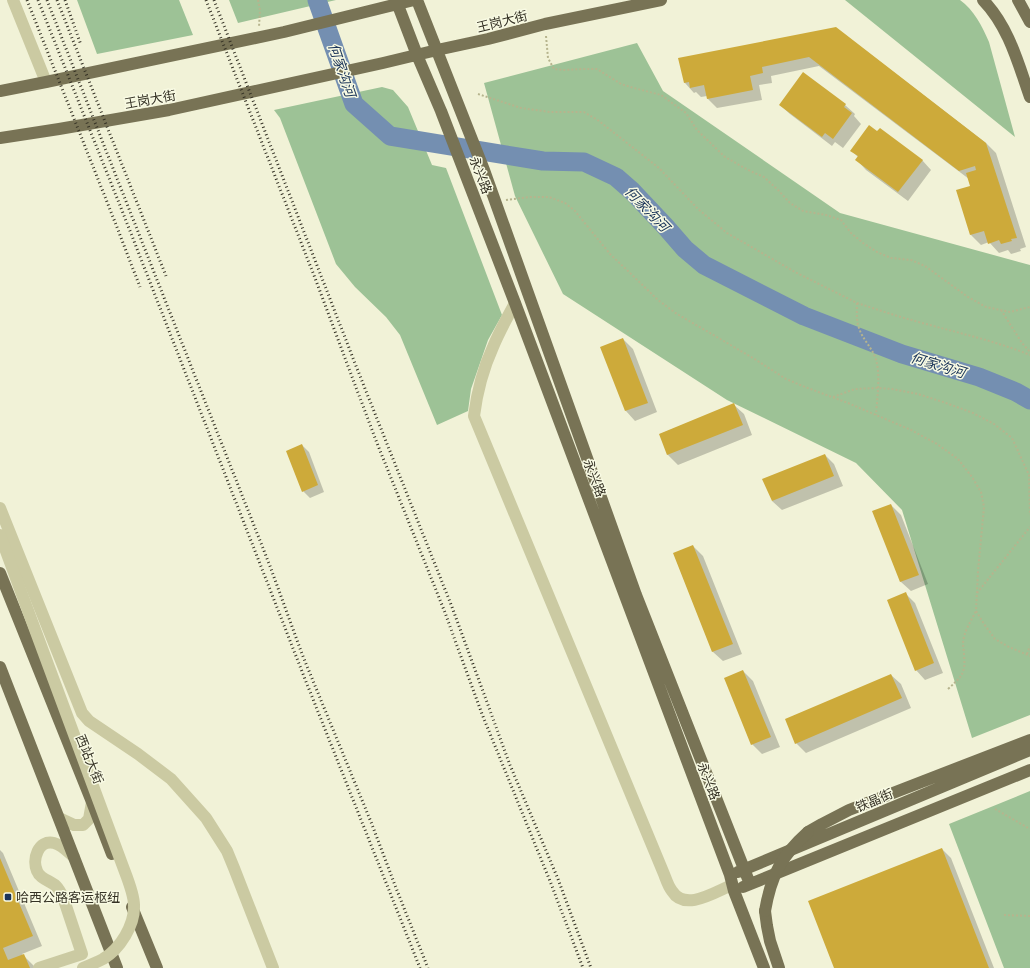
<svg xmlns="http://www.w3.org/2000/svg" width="1030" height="968" viewBox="0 0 1030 968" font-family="Cabin,'Noto Sans SC',sans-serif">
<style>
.green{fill:#9dc296}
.shadow{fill:#0003}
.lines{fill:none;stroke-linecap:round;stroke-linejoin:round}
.river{stroke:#748fb1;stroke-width:19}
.building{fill:#cdaa3a}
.path{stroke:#b6b48d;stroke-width:2;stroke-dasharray:2 2;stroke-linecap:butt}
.minor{stroke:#cbcaa2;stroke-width:12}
.major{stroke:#787355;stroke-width:12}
.rail{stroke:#353225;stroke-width:3;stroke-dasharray:1 3;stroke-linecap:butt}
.minor-bridge{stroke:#cbcaa2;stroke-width:12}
.major-bridge{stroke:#787355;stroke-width:12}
.poi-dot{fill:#193358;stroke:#f8fae3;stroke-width:1.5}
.labels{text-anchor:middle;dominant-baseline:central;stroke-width:3;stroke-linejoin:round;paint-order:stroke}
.street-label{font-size:13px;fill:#353225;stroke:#f8fae3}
.poi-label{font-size:13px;fill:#353225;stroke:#f8fae3;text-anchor:start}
.water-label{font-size:14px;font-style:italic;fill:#193358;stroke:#f8fae3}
</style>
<rect width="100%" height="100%" fill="#f1f2d7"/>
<path class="green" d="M77 0H179L193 35 97 54Z
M229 0H336L238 23Z
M845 0H960C974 10 982 26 989 42L1015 137Z
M637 43 663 91 840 213 1030 265V715L972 738 902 510 856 463 727 400 563 294 515 196 484 83Z
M382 87 393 90 408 107 432 165 446 168 502 315 488 340 471 389 468 411 437 425 400 335 386 317 355 287 336 264 280 118 274 110Z
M1030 791V968H1004L949 824Z"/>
<path class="shadow" d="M836 28 986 143 996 153 1026 247 1020 249 1021 251 1011 254 1008 250 999 253 989 242 981 245 971 235 958 191 971 187 969 179 819 66 771 76 772 83 759 85 762 100 717 108 707 98V96L701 97 696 92 694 93 685 83 679 59Z
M780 105H845L855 114 854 116 861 124 843 148 835 142 832 146 790 114Z
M851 150 922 160 931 170 908 201 866 170 857 160 859 158Z
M623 339 633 349 657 412 635 421 626 411 602 348Z
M734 405 744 414 752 435 678 465 668 455 660 434Z
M302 445 309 452 324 492 310 498 303 491Z
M825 455 834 464 843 486 782 510 772 501Z
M891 505 901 515 928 584 911 591 901 582 874 512Z
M693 546 703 556 742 654 723 661 713 652 674 554Z
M906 594 915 603 943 673 925 680 916 670Z
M743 671 753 681 780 747 762 754 752 744Z
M891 675 901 684 911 708 806 753 796 743Z
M942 849 951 858 994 968H835Z
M0 850 3 853 42 946 22 954 33 965 35 968H0Z"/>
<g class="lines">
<path class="river" d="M317 0 354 104 390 136 543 161 584 162 616 177 632 191 665 226 685 249 704 265 804 316 902 354 979 377 1016 392 1030 400"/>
</g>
<path class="building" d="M836 27 986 143 1017 238 1011 239 1012 241 1001 244 999 240 988 244 984 231 970 235 956 190 970 186 966 173 976 170 975 166 959 171 809 57 762 67 763 73 750 76 753 90 707 99 704 85 690 88 689 82 684 83 678 58Z
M803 72 846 104 844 107 852 113 833 139 825 133 822 137 779 105Z
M869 125 877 131 880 128 923 160 898 192 855 160 858 156 850 151Z
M623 338 648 403 625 411 600 347Z
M734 403 743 425 667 455 659 434Z
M302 444 318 485 302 492 286 451Z
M825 454 834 476 772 501 762 479Z
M891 504 919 575 900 582 872 511Z
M693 545 733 644 712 652 673 553Z
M906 592 934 663 915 671 887 600Z
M743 670 771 737 751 745 724 678Z
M891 674 902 698 795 744 785 719Z
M942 848 989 968H834L808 901Z
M0 858 33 936 3 948 8 960 24 954 30 968H0Z"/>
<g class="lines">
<path class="path" d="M258 0 260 10 259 27
M546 36 548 58 554 69 564 70 582 69H597L621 84 634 88 661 95 686 113 697 130 725 157 750 171 764 177 778 190 790 203 803 211 826 215 841 220 851 233 863 243 877 252 891 258 911 260 925 266 968 297 986 307 1010 312 1030 307
M478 94 521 108 550 112H584L599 121 659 168 698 209 727 233 795 272 857 303C857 312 856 320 859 328 863 341 875 350 877 364 880 379 877 400 876 415
M506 200 529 197H549L565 203 575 211 610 254 629 272 658 300 677 314 753 358 786 379 805 387 848 403 911 430 937 444 958 459 972 477 981 492 984 507 978 571 976 611 984 624 995 639 1009 647 1030 656
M857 303C876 309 896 316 915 321 954 332 993 340 1030 355
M1001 310 1022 343 1030 352
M833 397 855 389 877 388 892 389 918 394 946 403 973 413 994 424 1012 438 1029 475 1030 515
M977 593 1030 527
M1027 654 1030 646
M948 689C961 677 966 674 964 655 964 651 963 647 963 643 964 631 971 621 976 611
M995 809 1030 829
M1004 915 1030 916"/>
<path class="minor" d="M13 0 46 82
M515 303C507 318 499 332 493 347 483 369 477 392 474 416L664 874C666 879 668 886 672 891 685 912 715 892 732 885
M0 508 82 713 89 721 138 754 171 779 206 818 227 851 234 868 273 968
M59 818 74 825H83L89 819 92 802
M39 968 82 954 63 897C61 893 59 889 56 886 51 881 40 879 37 871 32 860 38 839 54 843 62 845 68 852 74 857"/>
<path class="major" d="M396 0 417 55 441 111 515 303 730 875 734 891 764 968
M417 0 484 170 636 595 750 884
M983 0C1009 27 1018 63 1030 97
M1018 0 1030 22
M0 91 46 82 284 32 414 0
M0 138 59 129 169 110 383 63 437 50 488 39 545 24 661 0
M0 573 92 802 112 854
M0 667 117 968
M808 832 822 824 849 810 1030 740
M738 872 1030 750
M743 887 1030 770
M132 907 157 968
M765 911 767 926 770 941 779 968"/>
<path class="rail" d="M27 0 113 217 140 287
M38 0 123 213 303 674 420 968
M47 0 105 148 270 566 302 654 371 822 398 893 428 968
M57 0 166 276
M65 0 81 45
M206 0 315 278 375 438 444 610 482 714 552 886 583 968
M214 0 358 371 452 607 510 765 558 879 591 968"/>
<path class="minor-bridge" d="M0 535 122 864C126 875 134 893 134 905 135 925 120 949 103 959 97 962 90 965 83 968"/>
<path class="major-bridge" d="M765 911C771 876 781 856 808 832"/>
</g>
<rect class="poi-dot" x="4" y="893" width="8" height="8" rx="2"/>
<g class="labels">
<g class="street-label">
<text transform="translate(502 21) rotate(-14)">王岗大街</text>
<text transform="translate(150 99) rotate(-10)">王岗大街</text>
<text transform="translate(481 175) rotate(69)">永兴路</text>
<text transform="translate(595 478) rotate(69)">永兴路</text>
<text transform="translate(90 759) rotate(68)">西站大街</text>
<text transform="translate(709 781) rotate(69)">永兴路</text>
<text transform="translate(874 800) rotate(-23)">铁晶街</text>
</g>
<g class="poi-label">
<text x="16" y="897">哈西公路客运枢纽</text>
</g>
<g class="water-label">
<text transform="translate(342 70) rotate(71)">何家沟河</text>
<text transform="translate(647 209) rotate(46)">何家沟河</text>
<text transform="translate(938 365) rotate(17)">何家沟河</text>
</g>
</g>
</svg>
